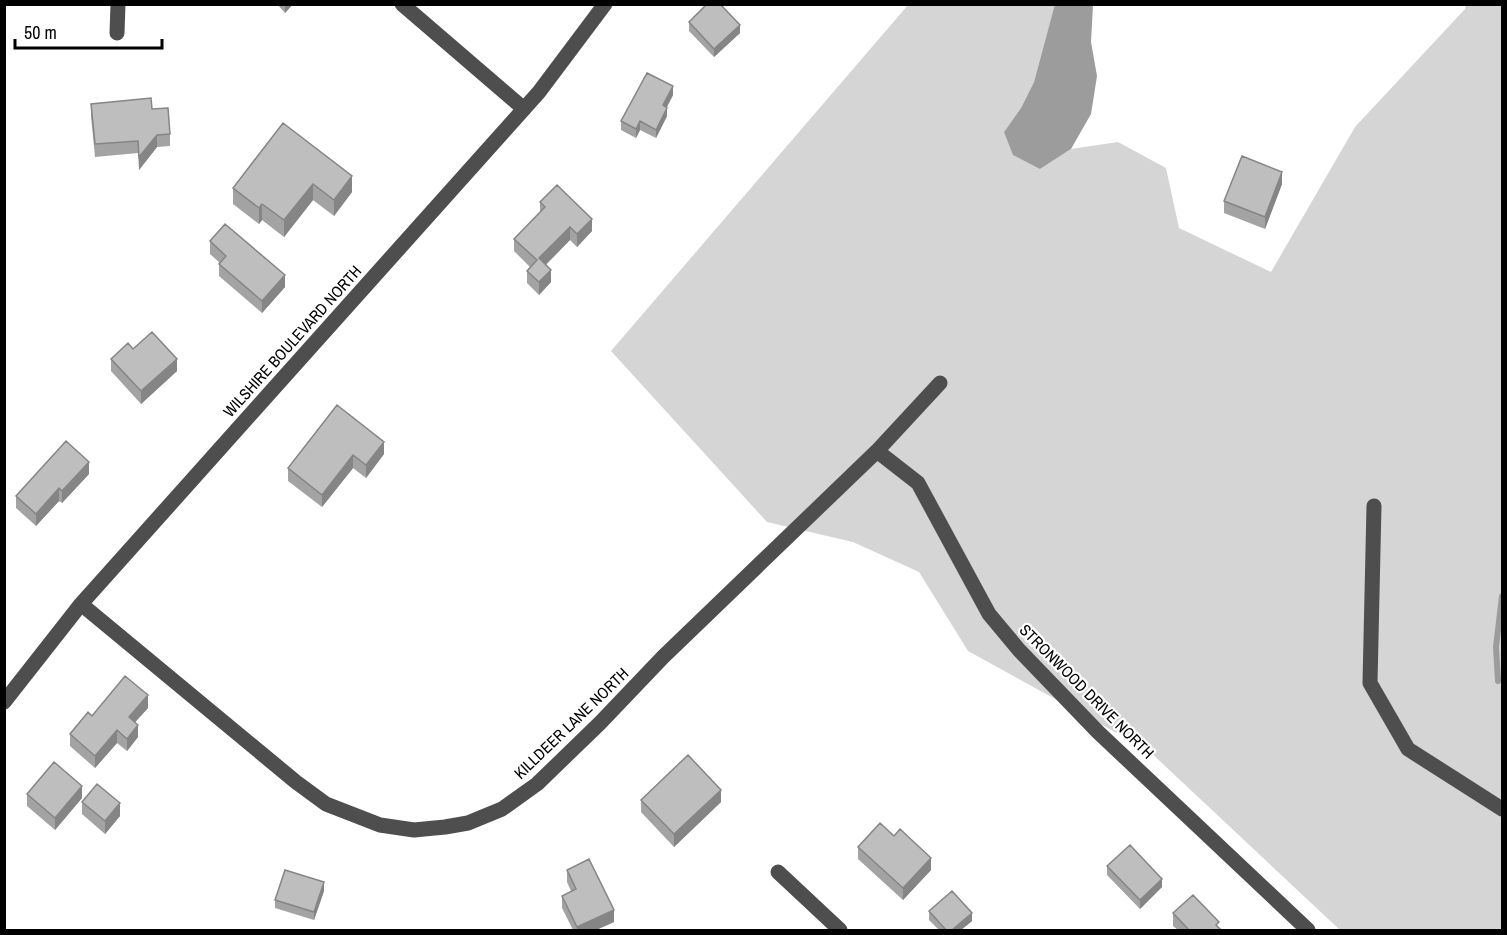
<svg xmlns="http://www.w3.org/2000/svg" width="1507" height="935" viewBox="0 0 1507 935" font-family="'Archivo Narrow',sans-serif">
<style>
.green{fill:#d5d5d5}
.water{fill:#9c9c9c}
.lines{fill:none;stroke-linecap:round;stroke-linejoin:round}
.stream{stroke:#9c9c9c;stroke-width:6}
.minor{stroke:#4e4e4e;stroke-width:15}
.wall{fill:#a3a3a3}
.shaded-wall{fill:#858585}
.building{fill:#bebebe;stroke:#858585;stroke-width:1.5}
.labels{text-anchor:middle;dominant-baseline:central;stroke-width:4.5;stroke-linejoin:round;paint-order:stroke}
.street-label{font-size:16px;fill:#000;stroke:#fff}
</style>
<rect width="100%" height="100%" fill="#fff"/>
<path class="green" d="M908 5H1055L1034 82 1021 108 1004 132 1040 169 1071 149 1118 142 1166 168 1179 228 1271 272 1355 127 1465 9 1466 5H1502V930H1340L1148 750 968 651 919 572 853 542 767 522 611 351Z"/>
<path class="water" d="M1055 4 1093 5 1091 42 1097 76 1091 114 1071 149 1040 169 1013 155 1004 132 1021 108 1034 82Z"/>
<g class="lines">
<path class="stream" d="M1498 681 1496 647 1502 596"/>
<path class="minor" d="M402 4 524 109
M117 33 118 4
M877 451 918 483 989 614 1019 650 1098 732 1308 930
M1374 506 1370 683 1408 749 1502 809
M81 604 296 782 326 804 380 825 414 830 445 827 468 823 502 809 537 784 600 723 663 657 877 451 940 383
M4 702 81 604 539 92 605 4
M778 872 840 930"/>
</g>
<path class="wall" d="M277 4H293L285 13Z
M689 22 740 33 714 57 689 31Z
M673 95 667 107V116L656 138 640 130 636 138 621 130V121Z
M91 104 152 109 170 134V146L157 147 139 170 138 153 95 157 91 116Z
M283 123 352 192 334 216 313 200 284 237 262 220 259 224 233 204V188Z
M1282 184 1265 229 1224 213V201Z
M540 202 592 231 577 247 570 240 546 265 551 282 539 295 527 283V271L530 267 514 251V239L540 213Z
M210 241 285 287 262 313 219 276V264L220 263 210 254Z
M133 349 177 371 141 404 111 371V359Z
M337 405 384 454 366 478 353 468 322 507 288 481V468Z
M89 474 62 503 59 501 36 526 16 508V496Z
M148 708 135 722 138 737 127 751 117 743 95 768 70 746V734L92 716Z
M27 794 82 798 55 830 27 806Z
M641 800 721 802 674 847 641 812Z
M82 802 120 816 105 834 82 814Z
M858 847 931 870 903 900 858 859Z
M1107 866 1162 887 1140 909 1107 875Z
M567 870 614 922 596 930H573L562 908V896L571 891 567 882Z
M324 891 314 920 275 908V900Z
M929 911 972 921 961 930H939L929 920Z
M1173 913 1219 929 1221 930H1178L1173 926Z"/>
<path class="shaded-wall" d="M285 4H293L285 13Z
M740 25V33L714 57V49Z
M673 86V95L663 114V105Z
M667 108V116L656 138V130Z
M640 121V130L636 138V129Z
M157 135V147L139 170V157Z
M1282 172V184L1265 229V217Z
M352 176V192L334 216V200Z
M313 184V200L284 237V220Z
M262 204V220L259 224V208Z
M592 219V231L577 247V234Z
M570 227V240L539 271V258Z
M551 270V282L539 295V282Z
M285 275V287L262 313V301Z
M177 359V371L141 404V391Z
M384 442V454L366 478V465Z
M353 455V468L322 507V495Z
M89 462V474L62 503V491Z
M59 488V501L36 526V514Z
M148 695V708L129 729V717Z
M138 725V737L127 751V739Z
M117 730V743L95 768V756Z
M82 786V798L55 830V818Z
M721 790V802L674 847V834Z
M120 803V816L105 834V821Z
M931 858V870L903 900V888Z
M1162 879V887L1140 909V900Z
M324 882V891L314 920V912Z
M614 910V922L596 930H577V927Z
M972 913V921L961 930H952Z"/>
<path class="building" d="M707 4H720L740 25 714 49 689 22Z
M647 73 673 86 663 105 667 108 656 130 640 121 636 129 621 121Z
M151 98 152 109 168 108 170 134 157 135 139 157 138 141 95 144 91 104Z
M283 123 352 176 334 200 313 184 284 220 262 204 259 208 233 188Z
M1242 156 1282 172 1265 217 1224 201Z
M557 185 592 219 577 234 570 227 539 258 551 270 539 282 527 271 537 260 514 239 545 207 540 202Z
M225 224 285 275 262 301 219 264 226 256 210 241Z
M152 332 177 359 141 391 111 359 128 343 133 349Z
M337 405 384 442 366 465 353 455 322 495 288 468Z
M66 441 89 462 62 491 59 488 36 514 16 496Z
M125 676 148 695 129 717 138 725 127 739 117 730 95 756 70 734 88 712 92 716Z
M688 755 721 790 674 834 641 800Z
M54 762 82 786 55 818 27 794Z
M97 784 120 803 105 821 82 802Z
M880 823 894 836 900 829 931 858 903 888 858 847Z
M1130 845 1162 879 1140 900 1107 866Z
M589 859 614 910 577 927 562 896 576 889 567 870Z
M285 870 324 882 314 912 275 900Z
M952 891 972 913 952 930H946L929 911Z
M1193 895 1219 922 1216 925 1221 930H1189L1173 913Z"/>
<g class="labels">
<g class="street-label">
<text transform="translate(292 341) rotate(-48)">WILSHIRE BOULEVARD NORTH</text>
<text transform="translate(1087 691) rotate(45)">STRONWOOD DRIVE NORTH</text>
<text transform="translate(571 723) rotate(-44)">KILLDEER LANE NORTH</text>
</g>
</g>
<rect width="1507" height="935" fill="none" stroke="#000000" stroke-width="12"/>
<path d="M15 39v9h147v-9" fill="none" stroke="#000000" stroke-width="3"/>
<text x="24" y="39" font-size="18" fill="#000000" stroke="#ffffff" stroke-width="4.5" paint-order="stroke">50 m</text>
</svg>
